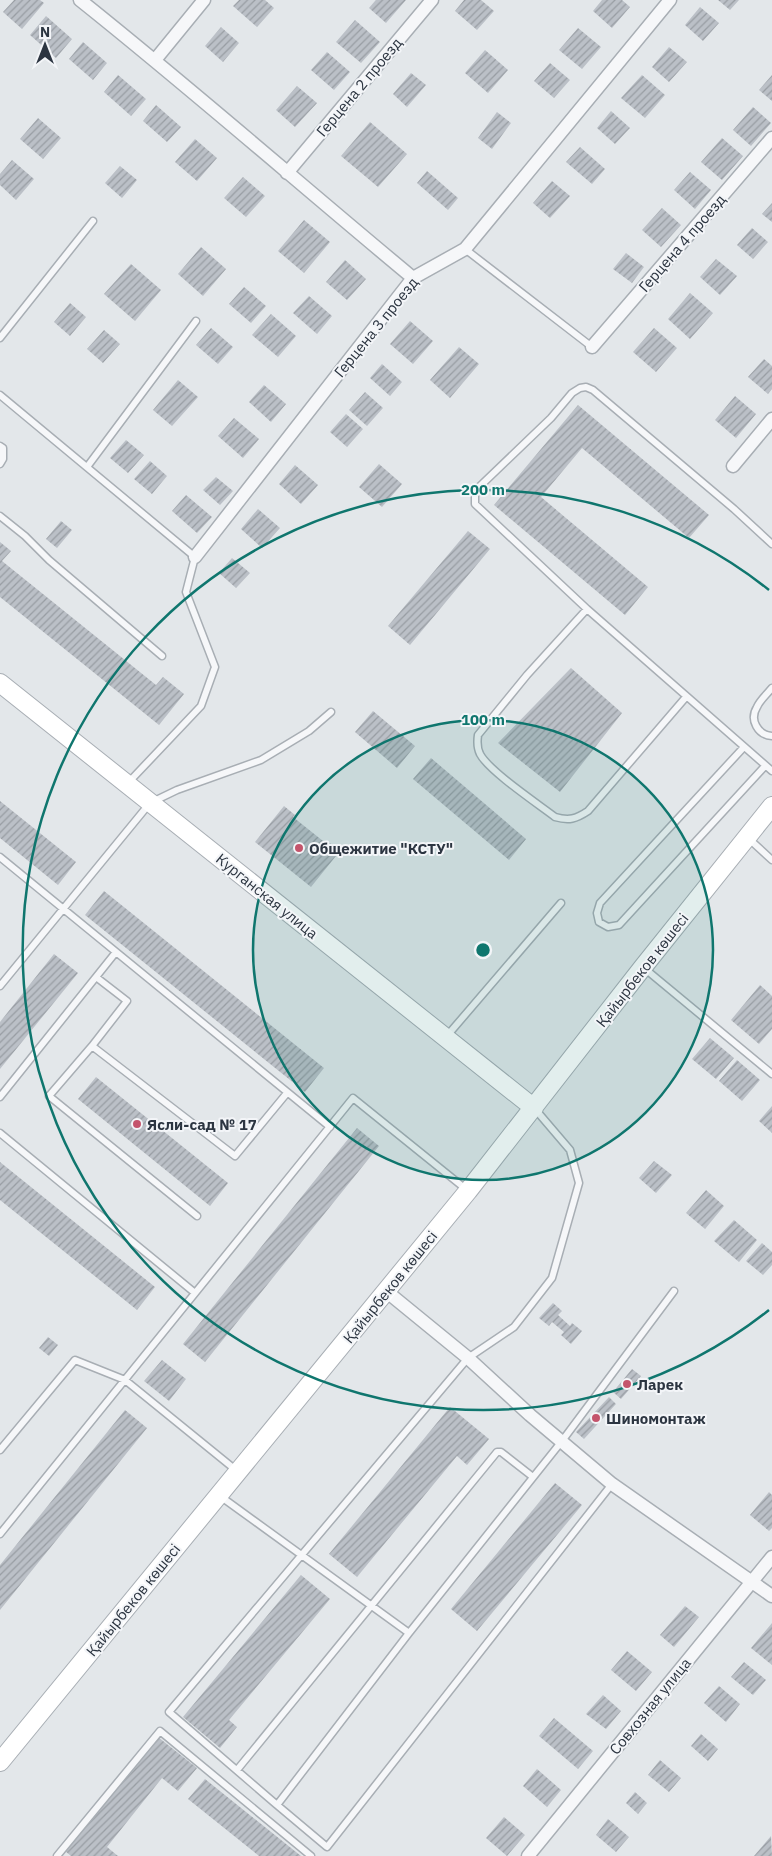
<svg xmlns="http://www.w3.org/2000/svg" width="772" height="1856" viewBox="0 0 772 1856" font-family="'IBM Plex Sans',sans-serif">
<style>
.building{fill:url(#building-hatch)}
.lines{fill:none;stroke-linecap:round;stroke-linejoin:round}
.lane-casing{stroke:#a8aeb4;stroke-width:9}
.street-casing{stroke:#a8aeb4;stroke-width:15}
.secondary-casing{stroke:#a8aeb4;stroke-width:20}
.lane{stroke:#f6f7f9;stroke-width:6}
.street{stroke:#f6f7f9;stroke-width:12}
.secondary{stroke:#fff;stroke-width:18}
.ring{fill:none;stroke:#0f766e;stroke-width:2.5}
.poi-dot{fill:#c4546c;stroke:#f3f5f8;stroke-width:2}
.labels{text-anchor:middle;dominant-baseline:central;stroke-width:4;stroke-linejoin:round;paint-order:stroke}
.street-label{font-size:15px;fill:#2c3541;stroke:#f3f5f8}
.poi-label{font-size:15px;font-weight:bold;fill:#2c3541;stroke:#f3f5f8;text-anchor:start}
.centre{fill:#0f766e;stroke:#f3f5f8;stroke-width:2.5}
.ring-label{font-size:15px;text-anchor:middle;font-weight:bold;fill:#0f766e;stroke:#f3f5f8;stroke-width:4;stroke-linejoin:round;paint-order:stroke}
</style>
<defs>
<pattern id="building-hatch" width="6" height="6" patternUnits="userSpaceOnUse" patternTransform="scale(1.25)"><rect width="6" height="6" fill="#bbc0c7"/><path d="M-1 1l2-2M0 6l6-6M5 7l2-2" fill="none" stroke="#989da3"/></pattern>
</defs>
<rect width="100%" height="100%" fill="#e3e7ea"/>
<path class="building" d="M14 0H40L44 3 22 29 3 12Z
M239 0H265L274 8 257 27 233 6Z
M376 0H406L386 23 369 8Z
M464 0H481L494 11 477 30 455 11Z
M602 0H622L630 7 612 28 593 11Z
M718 0H739L730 10Z
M700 7 719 23 703 41 685 25Z
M46 16 72 39 56 58 30 35Z
M355 20 380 42 361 63 336 42Z
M221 27 239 43 223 62 205 46Z
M578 28 601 47 582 69 559 50Z
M83 42 107 63 93 80 69 59Z
M669 47 687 62 669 82 652 67Z
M485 50 508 70 488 93 465 73Z
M327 52 350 72 334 90 311 70Z
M550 63 570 80 554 98 534 81Z
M411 73 426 85 407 107 393 94Z
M118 75 146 99 131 116 104 92Z
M642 75 665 95 645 118 621 98Z
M772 75V101L759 90Z
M297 86 317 103 295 127 276 110Z
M156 105 181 127 167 142 143 121Z
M753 107 771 123 751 146 733 130Z
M611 111 630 128 615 144 597 128Z
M497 112 511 123 492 149 478 138Z
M38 118 61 138 43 159 20 139Z
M370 122 407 154 378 187 341 156Z
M722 138 743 156 722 180 701 162Z
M195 139 217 158 197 181 175 162Z
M580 147 605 169 592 184 566 162Z
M12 160 34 179 16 200 0 185V174Z
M120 166 137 180 122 198 105 183Z
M427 171 458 198 448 210 417 183Z
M690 172 711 190 695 209 674 190Z
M243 177 265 196 246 217 224 198Z
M552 181 570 196 550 218 533 203Z
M772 203V222L762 214Z
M662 208 681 225 661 247 642 230Z
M304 220 330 242 304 273 278 251Z
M752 228 768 242 753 259 737 245Z
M201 247 226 269 203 296 178 274Z
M626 253 644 267 632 283 613 269Z
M716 259 737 276 720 295 700 277Z
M345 260 366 279 347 300 326 282Z
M131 264 161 290 135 321 104 294Z
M244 287 266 306 251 323 229 304Z
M690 293 713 313 690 339 668 319Z
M309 296 332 316 317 334 293 313Z
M70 303 86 317 70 336 54 322Z
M271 314 296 336 278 357 252 335Z
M410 321 433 341 413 364 390 344Z
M211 328 233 347 218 364 196 345Z
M654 328 677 348 656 372 633 352Z
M104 330 120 344 103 363 87 349Z
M459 347 479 364 450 398 430 380Z
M764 359 772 366V389L768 394 748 377Z
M382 364 402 382 390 396 370 378Z
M178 380 198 397 172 426 153 410Z
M264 385 286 404 271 422 249 402Z
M365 392 383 408 367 426 349 410Z
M735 396 756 414 736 438 715 420Z
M578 405 709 515 689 538 582 448 541 497 648 587 625 615 494 505Z
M346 414 363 429 347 447 330 432Z
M234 418 259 439 243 458 218 436Z
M126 440 144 455 128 473 110 458Z
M150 461 167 476 152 494 134 479Z
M379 464 402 484 382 507 359 487Z
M295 465 318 485 301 504 279 484Z
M216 477 233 491 220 505 203 490Z
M186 495 212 517 197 533 172 511Z
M258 509 280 528 262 548 241 529Z
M61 521 72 530 57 548 46 539Z
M468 531 490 549 410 645 388 626Z
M0 542 11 551 2 561 156 685 163 677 184 694 159 725 0 597Z
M232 558 250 573 236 588 219 573Z
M571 668 622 713 560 792 498 743Z
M373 711 415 746 397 768 355 732Z
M431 758 526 839 509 860 413 779Z
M0 801 76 862 58 885 0 838Z
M284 806 295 815 293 817 328 845 330 843 340 851 311 887 255 842Z
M104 891 324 1068 305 1092 85 915Z
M54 954 78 973 0 1069V1022Z
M760 985 772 996V1029L759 1044 731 1020Z
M710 1038 734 1058 716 1079 692 1059Z
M737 1060 760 1080 742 1101 719 1081Z
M96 1077 228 1183 210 1206 78 1099Z
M772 1106V1133L759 1121Z
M357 1128 379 1146 205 1362 183 1344Z
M654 1161 672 1175 656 1193 639 1178Z
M0 1162 155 1287 137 1310 0 1200Z
M706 1190 724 1206 705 1229 686 1213Z
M734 1220 757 1240 739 1262 714 1241Z
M762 1243 772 1252V1265L763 1275 746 1261Z
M553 1303 562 1311 558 1315 570 1326 572 1323 582 1331 571 1344 561 1335 564 1332 552 1322 549 1326 539 1318Z
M48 1337 58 1345 49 1356 39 1348Z
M162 1360 186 1379 169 1401 144 1381Z
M632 1369 641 1376 621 1399 613 1392Z
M609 1397 616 1404 584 1439 576 1432Z
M450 1407 489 1439 467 1465 457 1456 357 1577 329 1554Z
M125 1410 147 1428 0 1610V1565Z
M555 1483 582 1505 477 1631 451 1609Z
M769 1492 772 1495V1528L769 1531 750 1515Z
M301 1575 330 1599 229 1720 237 1727 220 1748 183 1717Z
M685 1606 699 1617 674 1647 660 1635Z
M772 1623V1665L751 1648Z
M627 1651 652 1672 636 1691 611 1670Z
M744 1662 766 1680 753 1695 731 1677Z
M719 1686 740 1704 726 1722 704 1703Z
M603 1695 621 1711 606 1729 586 1714Z
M554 1718 593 1751 578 1769 539 1736Z
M701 1734 718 1749 708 1761 691 1746Z
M158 1737 197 1768 178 1791 162 1778 107 1847 118 1856H71L65 1851Z
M660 1760 681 1778 669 1792 648 1775Z
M537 1769 561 1790 547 1807 523 1786Z
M205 1779 301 1856H259L188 1799Z
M635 1792 647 1803 638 1814 626 1803Z
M504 1817 525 1835 507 1856 486 1838Z
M608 1819 629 1837 616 1852 596 1835Z
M771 1836 772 1856H754Z"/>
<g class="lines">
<g class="lane-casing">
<path id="lane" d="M465 249 592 347
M0 338 93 221
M0 395 195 557 186 592 215 667 201 706 127 784
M0 446 3 448V459L0 464
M87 467 196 321
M0 516 25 536 49 560 162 656
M772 544 734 509 593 390 586 387 580 388 572 393 551 418 477 489 475 496V504L587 609 772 771
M587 609 527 675 478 735C477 742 477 748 480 754 489 771 538 804 555 817 569 821 576 819 588 811L686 697
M772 688C767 694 760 700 757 707 749 720 758 735 772 736
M744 747 600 903 597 913 599 922 608 927 619 925 765 766
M748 838 772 860
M0 857 330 1127
M644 968 772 1074
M96 977 127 1001 92 1046 235 1156 287 1093
M0 986 150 803 177 790 261 760 309 731 331 712
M446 1037 561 903
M92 1046 49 1096 197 1216
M0 1097 116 952
M0 1133 195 1293
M0 1450 75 1360 125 1380 237 1471
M612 1484 327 1847 277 1805 409 1633 562 1441 674 1291
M220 1496 409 1633
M0 1534 353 1098 467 1190
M237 1770 497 1452H501L533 1477
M277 1805 169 1712 468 1358 514 1327 552 1278 579 1183 570 1150 535 1109
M57 1856 160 1731 311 1856"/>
</g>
<g class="street-casing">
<path id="street" d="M80 0C193 90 302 186 413 278
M155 60 204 0
M287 173 432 0
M592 347 772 138
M733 466 772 419
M195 557 413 278 465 249 670 0
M386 1291 468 1358 530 1415 612 1484 772 1596
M528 1856 772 1557"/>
</g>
<g class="secondary-casing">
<path id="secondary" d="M0 683 534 1108
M0 1762 468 1191 643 967 772 806"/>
</g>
<use href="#lane" class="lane"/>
<use href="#street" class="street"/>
<use href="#secondary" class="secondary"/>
</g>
<circle cx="483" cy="950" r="230" fill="#0f766e" fill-opacity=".12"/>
<g class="ring">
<circle cx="483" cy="950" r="230"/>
<path d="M769 1310A460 460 0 1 1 769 590"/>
</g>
<g class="poi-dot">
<circle cx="299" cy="848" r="5"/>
<circle cx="137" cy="1124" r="5"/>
<circle cx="627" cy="1384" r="5"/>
<circle cx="596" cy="1418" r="5"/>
</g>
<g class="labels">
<g class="street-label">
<text transform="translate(359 87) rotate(-50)">Герцена 2 проезд</text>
<text transform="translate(682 243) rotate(-49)">Герцена 4 проезд</text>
<text transform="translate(376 327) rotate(-51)">Герцена 3 проезд</text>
<text transform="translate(267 896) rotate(39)">Курганская улица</text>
<text transform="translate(642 970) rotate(-52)">Қайырбеков көшесі</text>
<text transform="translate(390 1287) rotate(-51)">Қайырбеков көшесі</text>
<text transform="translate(133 1600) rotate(-51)">Қайырбеков көшесі</text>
<text transform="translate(650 1706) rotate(-51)">Совхозная улица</text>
</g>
<g class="poi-label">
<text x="309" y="848">Общежитие "КСТУ"</text>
<text x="147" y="1124">Ясли-сад № 17</text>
<text x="637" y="1384">Ларек</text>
<text x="606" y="1418">Шиномонтаж</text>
</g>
</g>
<circle cx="483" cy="950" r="8" class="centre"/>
<g class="ring-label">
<text x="483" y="495">200 m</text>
<text x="483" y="725">100 m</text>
</g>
<g transform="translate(45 45)" stroke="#f3f5f8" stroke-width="4" paint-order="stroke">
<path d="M0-4L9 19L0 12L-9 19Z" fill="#2c3541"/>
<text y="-8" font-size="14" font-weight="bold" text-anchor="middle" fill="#2c3541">N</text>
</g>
</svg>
